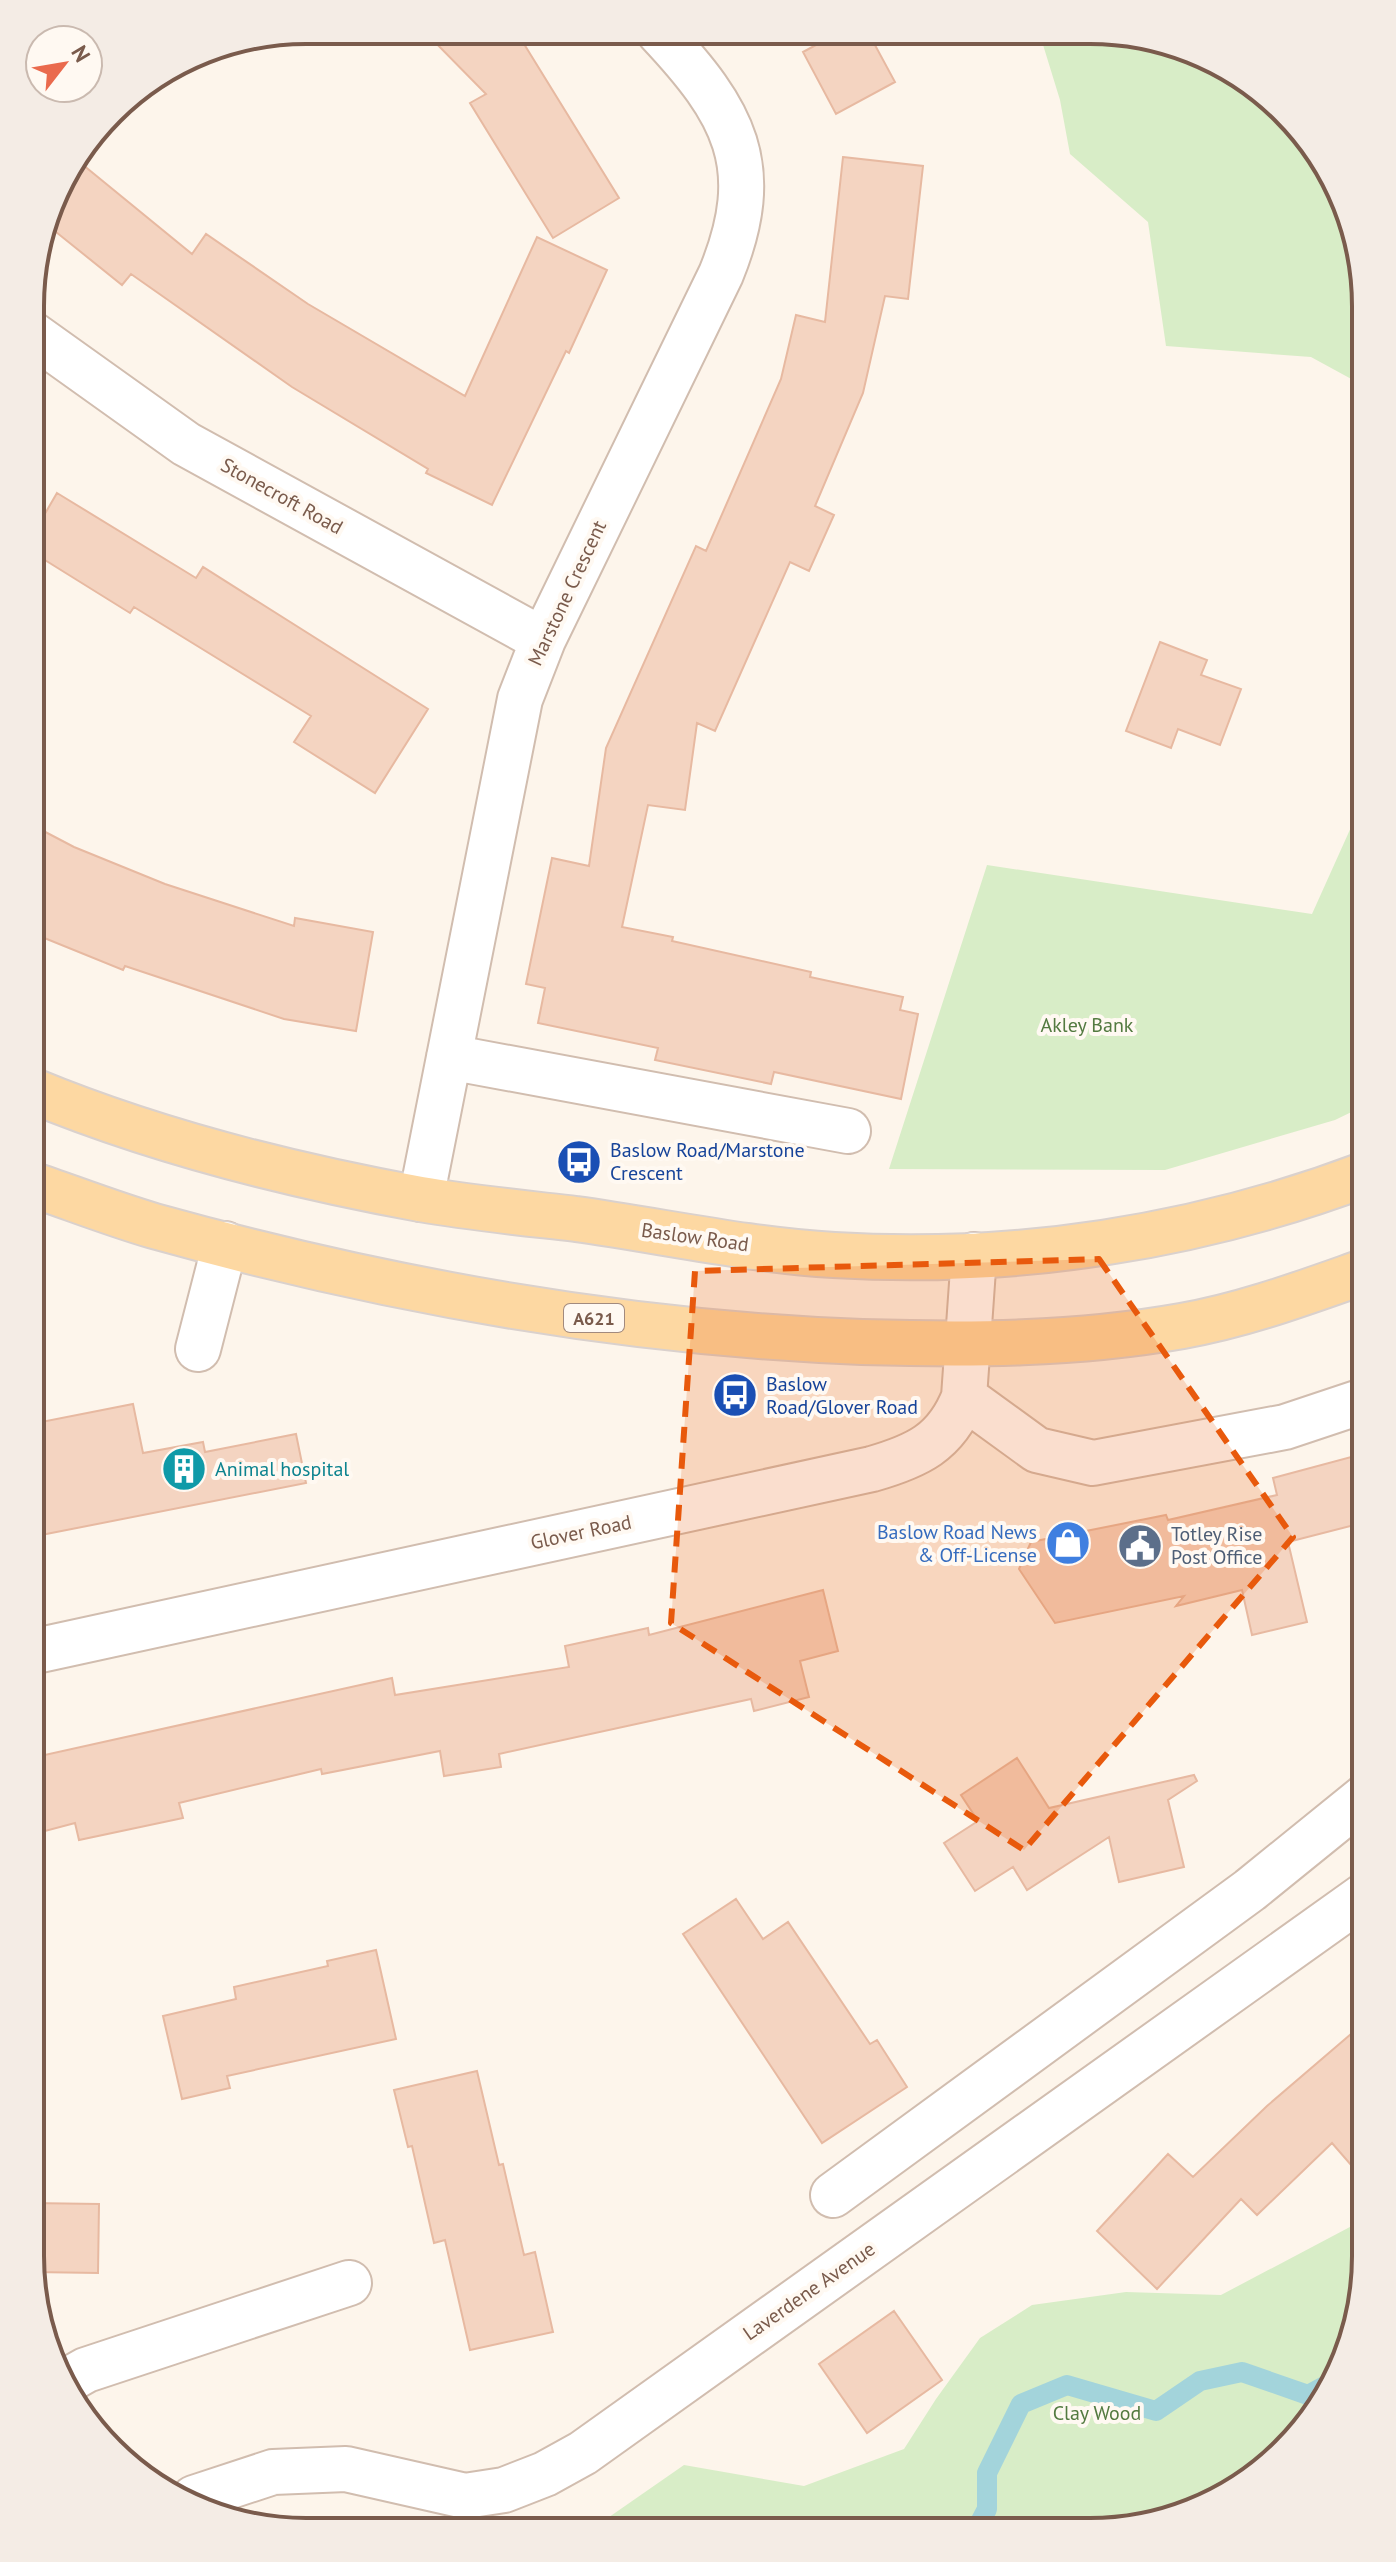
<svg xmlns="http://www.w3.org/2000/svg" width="1396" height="2562" viewBox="0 0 1396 2562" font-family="'PT Sans',sans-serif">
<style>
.green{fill:#d8edc7}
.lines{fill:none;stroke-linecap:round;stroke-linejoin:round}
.stream{stroke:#a3d4db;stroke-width:20}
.building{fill:#f4d4c1;stroke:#e7b9a1;stroke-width:2}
.minor-casing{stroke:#d1bdaf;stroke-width:48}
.major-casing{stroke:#dad1cd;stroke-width:48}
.minor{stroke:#fff;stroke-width:44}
.major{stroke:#fdd8a2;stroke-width:44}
.marked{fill:#e8590c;fill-opacity:0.2;stroke:#e8590c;stroke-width:6;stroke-dasharray:16 10;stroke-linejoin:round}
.labels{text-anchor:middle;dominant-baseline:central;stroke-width:8;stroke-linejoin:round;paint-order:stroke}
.shield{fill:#fff9f2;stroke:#a28a7e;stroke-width:2}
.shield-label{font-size:18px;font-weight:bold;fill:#7a5b4c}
.street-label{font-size:20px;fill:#7a5b4c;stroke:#fff9f2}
.park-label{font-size:20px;fill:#537a40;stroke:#fff9f2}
.transit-label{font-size:20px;fill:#164399;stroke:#fff9f2;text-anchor:start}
.culture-label{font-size:20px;fill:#0d838f;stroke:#fff9f2;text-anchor:start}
.shop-label{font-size:20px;fill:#366cbe;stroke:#fff9f2;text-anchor:end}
.service-label{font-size:20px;fill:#4e5e75;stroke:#fff9f2;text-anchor:start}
.rim{fill:none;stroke:#7a5b4c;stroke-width:4}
</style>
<rect width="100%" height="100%" fill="#fdf5eb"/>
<path class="green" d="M1040 35H1144L1272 98 1351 217 1366 306V387L1311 357 1166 346 1148 222 1070 154 1060 100Z
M1366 794V1105L1335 1120 1165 1170 889 1169 987 865 1312 914Z
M1365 2219V2275L1351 2345 1309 2424 1258 2475 1179 2517 1090 2532 589 2531 684 2465 804 2486 904 2449 936 2399 980 2338 1032 2305 1126 2292 1221 2295Z"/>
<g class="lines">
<path class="stream" d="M893 2531 898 2527 913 2531
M975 2532 987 2509V2473L1021 2404 1067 2385 1156 2411 1200 2381 1242 2372 1308 2395 1332 2382"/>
</g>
<path class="building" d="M424 31H516L619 198 553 238 470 103 486 94Z
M838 33 869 34 895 82 836 114 803 52Z
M843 157 923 166 908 299 885 296 863 393 815 506 834 515 809 571 790 562 715 731 697 723 685 810 648 805 622 927 673 937 672 941 811 972 810 977 903 997 900 1010 918 1014 901 1099 774 1072 771 1084 655 1060 658 1048 538 1023 545 988 526 984 552 858 589 866 606 748 696 546 706 551 781 379 796 315 825 322Z
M77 160 192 254 206 234 308 304 465 396 537 237 607 270 569 353 566 351 492 505 426 473 428 469 292 387 131 274 122 285 46 224 59 183Z
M57 493 196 578 203 567 428 709 375 793 294 742 311 716 134 607 130 613 32 552V536Z
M1160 642 1207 660 1201 675 1241 689 1220 745 1178 729 1171 748 1126 731Z
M32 825 74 847 165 884 294 926 295 918 373 932 356 1031 284 1019 125 966 123 970 32 933Z
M133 1404 143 1453 203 1442 205 1452 296 1434 306 1483 31 1537V1424Z
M1366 1453V1522L1288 1542 1307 1622 1252 1635 1242 1590 1176 1606 1184 1596 1055 1623 1019 1569 1031 1542 1166 1515 1168 1520 1277 1495 1273 1478Z
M823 1590 838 1651 800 1661 809 1697 754 1711 751 1699 499 1754 501 1767 444 1776 440 1751 322 1774 321 1769 179 1803 183 1818 79 1840 75 1823 30 1835 31 1758 392 1678 395 1695 569 1667 565 1646 648 1628 649 1635Z
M1017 1758 1049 1808 1194 1775 1197 1781 1168 1800 1184 1867 1119 1882 1109 1837 1027 1890 1013 1867 975 1891 944 1843 978 1821 961 1795Z
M736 1899 763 1939 788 1922 870 2044 877 2040 907 2087 822 2143 683 1934Z
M376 1950 396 2039 227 2076 230 2088 182 2099 163 2016 236 1999 234 1987 328 1966 327 1961Z
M1365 2022V2181L1332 2143 1257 2215 1241 2199 1157 2289 1097 2231 1168 2154 1193 2177 1267 2106Z
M477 2071 499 2165 503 2164 524 2255 535 2252 553 2332 470 2350 445 2240 434 2243 412 2146 408 2147 394 2090Z
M30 2203 99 2204 98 2273 33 2272 30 2256Z
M894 2311 942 2380 867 2433 819 2364Z"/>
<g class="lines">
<g class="minor-casing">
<path id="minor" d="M32 334 186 444 543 640
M449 1057 848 1131
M421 1199 520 699 543 640 721 274C765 166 734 112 659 32
M198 1349 225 1244
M964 1397 1037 1450 1093 1463 1285 1427 1366 1400
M31 1652 872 1469C917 1456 946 1443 964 1397L974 1255
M833 2195 1250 1890 1366 1796
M63 2383 86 2370 349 2283
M194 2498 273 2472 346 2469 465 2496 504 2490 545 2474 583 2453 1365 1895"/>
</g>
<g class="major-casing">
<path id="major" d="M31 1090C154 1141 289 1175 420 1199 472 1208 524 1213 576 1219 662 1231 748 1250 834 1255 1014 1266 1197 1238 1366 1174
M31 1184C72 1198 113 1214 154 1226 384 1290 623 1333 862 1342 970 1345 1075 1345 1182 1326 1245 1315 1306 1292 1366 1271"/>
</g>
<use href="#minor" class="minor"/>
<use href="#major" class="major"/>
</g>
<path class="marked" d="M1099 1259 1293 1537 1024 1850 671 1623 695 1271Z"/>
<defs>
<g id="bus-disc" transform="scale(2.3)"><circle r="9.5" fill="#1a4fb4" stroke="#fff9f2"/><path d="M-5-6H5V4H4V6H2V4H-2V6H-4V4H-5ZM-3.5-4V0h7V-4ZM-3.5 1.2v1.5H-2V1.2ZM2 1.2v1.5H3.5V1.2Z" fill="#fff"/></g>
<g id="building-disc" transform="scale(2.3)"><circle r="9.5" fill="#0f9aa8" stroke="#fff9f2"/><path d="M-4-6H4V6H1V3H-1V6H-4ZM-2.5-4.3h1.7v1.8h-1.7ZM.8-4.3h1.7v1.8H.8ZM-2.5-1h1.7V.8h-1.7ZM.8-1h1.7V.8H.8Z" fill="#fff"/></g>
<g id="shop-disc" transform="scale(2.3)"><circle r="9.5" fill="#3f7fe0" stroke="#fff9f2"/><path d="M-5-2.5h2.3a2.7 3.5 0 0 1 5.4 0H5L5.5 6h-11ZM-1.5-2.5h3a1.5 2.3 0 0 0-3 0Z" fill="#fff"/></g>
<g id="civic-disc" transform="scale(2.3)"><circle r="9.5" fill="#5c6f8a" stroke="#fff9f2"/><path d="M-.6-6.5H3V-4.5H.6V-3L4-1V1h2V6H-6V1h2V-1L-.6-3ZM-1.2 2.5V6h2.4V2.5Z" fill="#fff"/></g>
</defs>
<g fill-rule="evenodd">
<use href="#bus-disc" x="579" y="1162"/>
<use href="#bus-disc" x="735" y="1395"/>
<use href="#building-disc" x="184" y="1469"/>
<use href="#shop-disc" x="1068" y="1543"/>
<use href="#civic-disc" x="1140" y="1546"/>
</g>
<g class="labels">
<rect class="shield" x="564" y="1304" width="60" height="28" rx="6"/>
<g class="shield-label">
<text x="594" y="1318">A621</text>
</g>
<g class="street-label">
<text transform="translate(282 496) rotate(29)">Stonecroft Road</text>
<text transform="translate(567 593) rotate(-65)">Marstone Crescent</text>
<text transform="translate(695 1237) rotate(8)">Baslow Road</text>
<text transform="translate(581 1532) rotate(-12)">Glover Road</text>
<text transform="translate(809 2291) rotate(-35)">Laverdene Avenue</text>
</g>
<g class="park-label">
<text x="1087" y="1025">Akley Bank</text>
<text x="1097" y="2413">Clay Wood</text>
</g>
<g class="transit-label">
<text x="610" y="1150">Baslow Road/Marstone<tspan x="610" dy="23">Crescent</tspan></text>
<text x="766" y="1384">Baslow<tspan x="766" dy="23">Road/Glover Road</tspan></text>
</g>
<g class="culture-label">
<text x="215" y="1469">Animal hospital</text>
</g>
<g class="shop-label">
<text x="1037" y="1532">Baslow Road News<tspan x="1037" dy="23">&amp; Off-License</tspan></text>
</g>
<g class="service-label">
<text x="1171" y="1534">Totley Rise<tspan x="1171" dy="23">Post Office</tspan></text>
</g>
</g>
<path d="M0 0H1396V2562H0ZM306 44H1090A262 262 0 0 1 1352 306V2256A262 262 0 0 1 1090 2518H306A262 262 0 0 1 44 2256V306A262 262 0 0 1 306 44Z" fill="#f4ece5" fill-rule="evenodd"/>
<path class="rim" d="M306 44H1090A262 262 0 0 1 1352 306V2256A262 262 0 0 1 1090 2518H306A262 262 0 0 1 44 2256V306A262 262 0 0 1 306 44Z"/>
<g transform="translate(64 64) rotate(59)"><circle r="38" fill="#fff9f2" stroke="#cabab0" stroke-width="2"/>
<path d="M0-6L14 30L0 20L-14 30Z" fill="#ea6a4d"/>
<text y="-12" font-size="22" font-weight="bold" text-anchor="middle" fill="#7a5b4c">N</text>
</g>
</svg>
